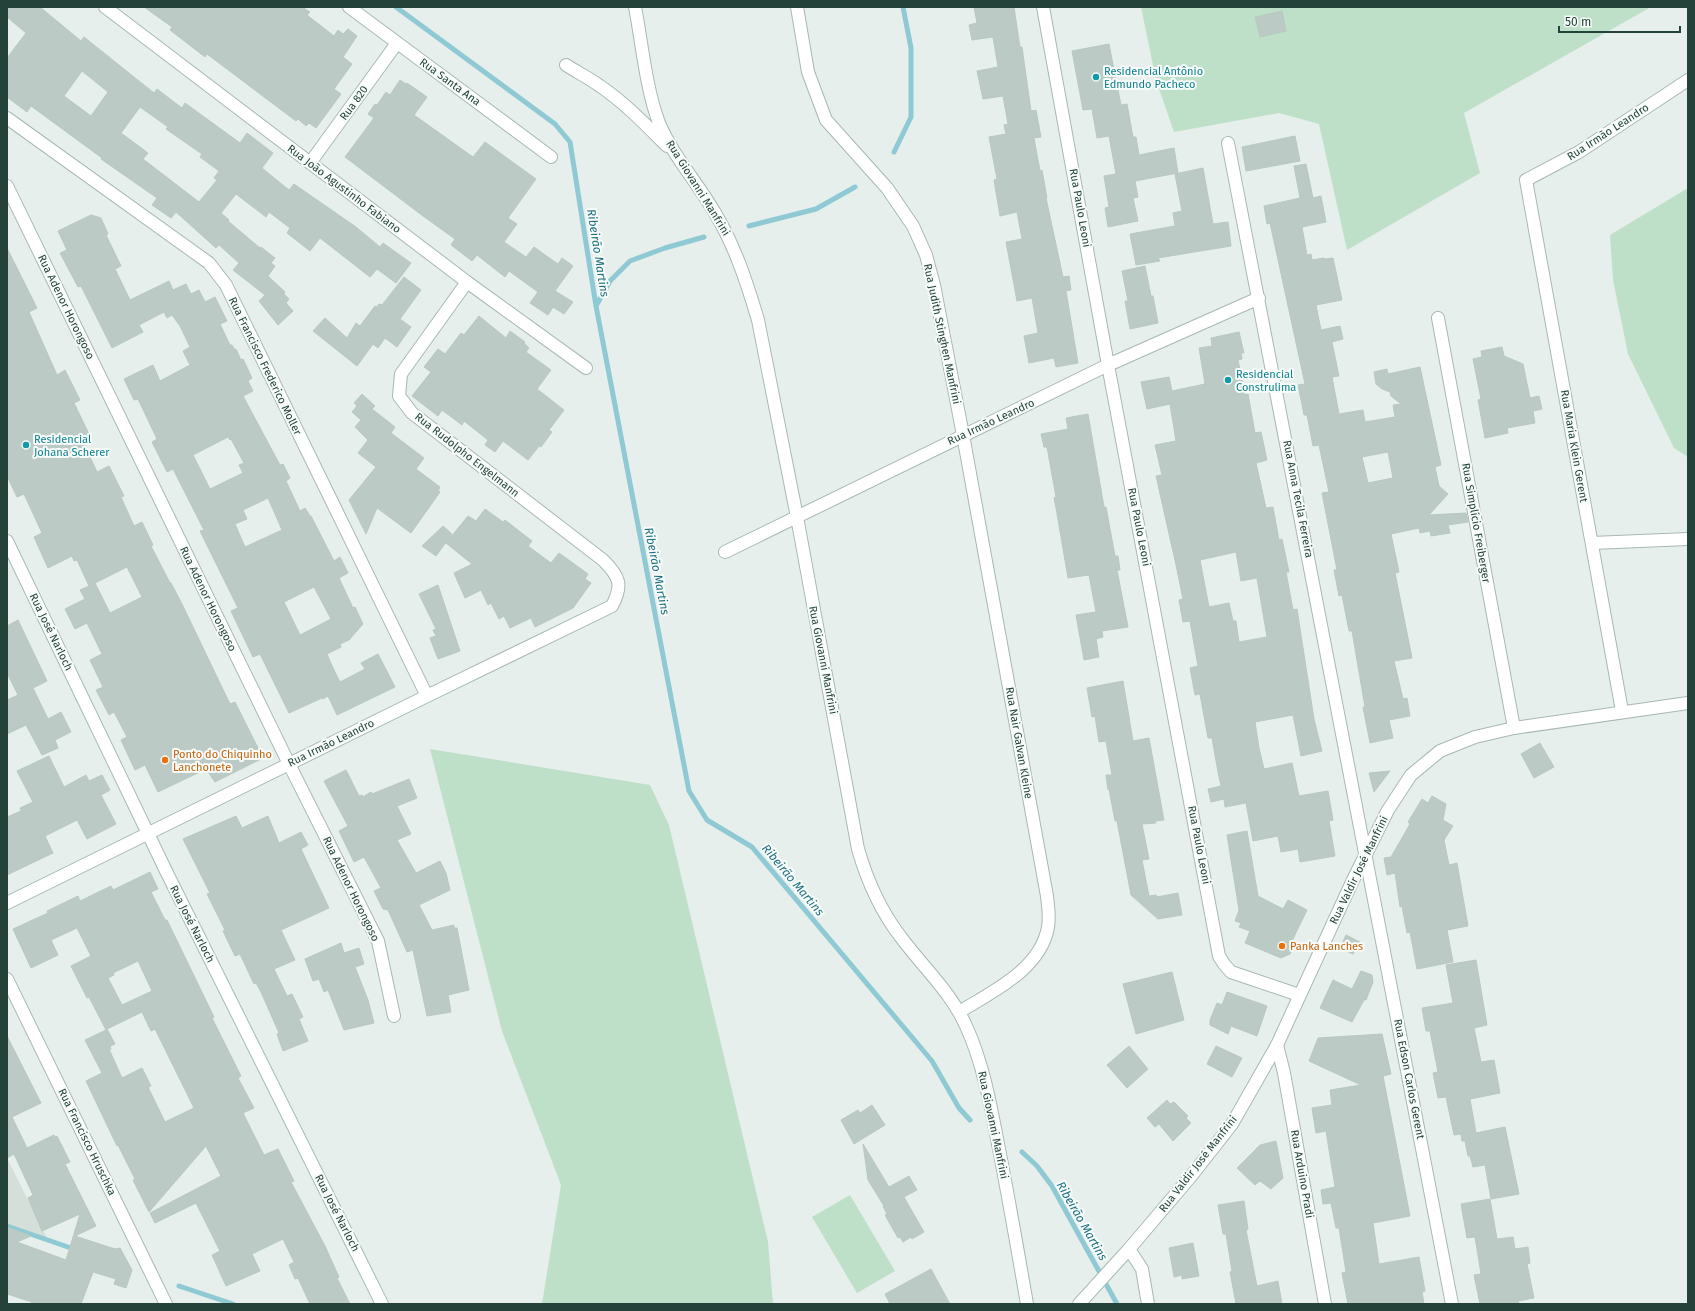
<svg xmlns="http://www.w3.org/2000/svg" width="1695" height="1311" viewBox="0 0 1695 1311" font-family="'Fira Sans',sans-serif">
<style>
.built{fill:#d4dfda}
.green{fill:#bfe0c8}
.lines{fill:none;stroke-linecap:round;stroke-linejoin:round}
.stream{stroke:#8ec9d4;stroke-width:5}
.building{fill:#bbcac4;stroke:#b8c9c2;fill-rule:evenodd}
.minor-casing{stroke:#a8b8b2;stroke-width:14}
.tertiary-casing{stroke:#a8b8b2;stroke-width:14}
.secondary-casing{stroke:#a4bbb3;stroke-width:14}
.minor{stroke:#fff;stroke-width:12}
.tertiary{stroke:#fff;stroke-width:12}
.secondary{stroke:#fff;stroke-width:12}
.culture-dot{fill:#0f9aa8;stroke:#f7fbf9;stroke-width:1.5}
.food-dot{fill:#e8710a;stroke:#f7fbf9;stroke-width:1.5}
.labels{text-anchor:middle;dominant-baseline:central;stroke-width:4;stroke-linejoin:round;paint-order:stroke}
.culture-label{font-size:11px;fill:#0d838f;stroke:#f7fbf9;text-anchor:start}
.street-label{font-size:11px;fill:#24423a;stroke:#f7fbf9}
.food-label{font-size:11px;fill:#c56008;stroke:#f7fbf9;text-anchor:start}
.water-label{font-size:12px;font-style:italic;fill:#1c6f80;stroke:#f7fbf9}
</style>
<rect width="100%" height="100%" fill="#e6efeb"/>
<path class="built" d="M7 1158 47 1238 7 1224Z"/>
<path class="green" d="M1141 7H1651L1464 113 1480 173 1347 250 1319 124 1279 113 1174 132 1156 80Z
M1688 188V457L1674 448 1628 354 1613 280 1610 235Z
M430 749 650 785 669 825 768 1242 773 1304H542L561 1185 502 1031Z
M850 1195 895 1271 857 1293 812 1217Z"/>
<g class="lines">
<path class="stream" d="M396 7 555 124 570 142 596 306 689 791 707 820 752 847 932 1061 959 1108 970 1120
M894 152 911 117V48L903 7
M749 226 816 209 855 187
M596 306 610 281 630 261 665 248 704 237
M1022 1152 1037 1166 1052 1186 1117 1304
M7 1226 68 1247
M179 1286 233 1304"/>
</g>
<path class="building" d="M7 7H40L81 41 84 37 154 93 157 89 182 108 185 103 240 143 247 133 273 153 262 168 289 190 294 184 356 227 380 247 383 243 411 263 396 283 377 269 370 277 320 238 310 251 287 233 290 228 269 212 266 217 236 194 221 213 229 220 228 221 260 248 261 247 275 258 271 263 275 266 268 276 285 292 284 294 289 299 286 303 293 311 278 325 259 301 265 295 233 270 239 263 219 245 216 248 176 212 171 218 152 205 157 198 101 159 102 158 31 106 27 112 7 97V58L26 33 7 17ZM82 71 108 92 91 116 64 96ZM140 107 168 127 166 129 202 154 200 157 219 171 214 178 217 180 199 202 143 159 148 153 121 133Z
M144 7H302L310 12 307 15 334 36 338 30 343 34 348 29 357 36 343 57 352 64 334 89 341 94 316 128 309 123 306 126 298 119 296 121 207 54 205 57 170 30 172 27Z
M974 7H1014L1020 47H1022L1031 111 1036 110 1041 137 1034 138 1040 171 1042 170 1047 198H1046L1063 277 1069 276 1071 290 1066 291 1078 363 1056 367 1054 358 1029 363 1024 336 1038 333 1032 298 1017 301 1006 242 1022 239 1017 212 1000 216 994 180 997 179 989 137 1006 134 1004 125 1008 124 1003 96 983 99 977 71 998 67 993 37 972 40 969 25 977 23Z
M1282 11 1286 31 1260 37 1255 17Z
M1109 44 1121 105 1127 104 1133 137H1136L1139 155 1174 148 1178 173 1135 181 1138 197 1133 198 1138 221 1108 227 1105 208 1109 207 1104 176 1116 174 1109 136 1097 138 1092 109 1083 110 1072 51Z
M400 80 406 84 407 83 427 97 414 115 473 157 485 142 536 179 508 218 517 224 504 242 526 257 534 247 558 264 562 258 573 266 555 291 573 302 564 314 553 307 548 315 530 303 538 292 509 271 505 277 477 255 472 261 451 245 455 239 423 216 345 157 374 118 368 114 375 104 377 105 386 92 390 95Z
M1295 136 1300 161 1246 171 1242 147Z
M1306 164 1313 198 1321 196 1326 222 1302 227 1307 255 1311 254 1312 260 1324 258 1325 259 1333 258 1342 300 1316 305 1321 330 1340 326 1343 339 1332 342 1339 376 1332 377 1339 414 1363 410 1365 422 1395 417 1393 405 1401 404 1391 396 1390 392 1382 389 1376 384 1374 372 1387 369 1388 374 1420 367 1441 465 1435 467 1439 486 1448 494 1429 515 1466 513 1468 522 1448 525 1450 533 1431 536 1430 531 1420 533 1419 528 1391 534 1399 572 1395 573 1412 658 1394 661 1403 699 1407 698 1410 716 1389 720 1393 738 1370 743 1363 707H1365L1352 631H1349L1342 595 1339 596 1334 570H1337L1322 493 1329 492 1319 445 1313 446 1307 415H1304L1298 385 1305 384 1270 223 1267 224 1264 206 1300 198 1294 166ZM1388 452 1393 478 1368 483 1362 457Z
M1203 168 1213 224 1228 222 1231 246 1158 258 1160 261 1136 265 1130 234 1175 226 1173 213 1182 211 1175 174Z
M91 215 101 218 108 234 106 235 121 266 115 269 130 300 169 281 173 290 186 284 191 294 199 290 205 302 215 297 227 321 220 324 230 345H232L234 349H236L241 360 243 359 252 378 248 381 253 391 243 396 280 465 283 464 290 478 286 481 300 511 305 508 310 516H311L334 561 340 557 348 573 339 578 353 608 355 607 363 624 349 640 340 644 341 647 327 654 333 668 340 682 365 669 361 663 378 654 395 687 337 715 328 696 323 699 322 698 289 713 260 654 253 657 231 611 238 608 200 531 204 530 173 469 167 472 152 442 157 439 138 399 134 400 124 379 153 365 160 381 190 365 183 351 190 347 180 326 172 315 167 318 164 312 139 325 143 332 112 348 81 286 78 287 60 253 67 250 58 231ZM228 437 230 440 231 439 244 463 239 465 243 473 210 489 193 455ZM268 498 282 530 245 547 235 524 247 519 243 510ZM314 587 331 619 300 635 284 602Z
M7 248 37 308 29 312 57 375 65 370 80 400 74 403 89 434 81 438 97 472 109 466 124 496 121 497 134 526 142 522 153 545 151 546 170 583H171L182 604 230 704 235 702 263 758 215 782 206 769 158 792 145 765 135 770 121 740 127 737 114 712 109 715 96 690 103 687 90 660 102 654 87 623 75 629 65 609 85 599 80 590 89 586 77 560 74 561 72 556 48 568 34 537 42 533 24 494 17 497 7 476ZM127 567 142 597 110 613 95 583Z
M1145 266 1151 296H1153L1158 323 1130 329 1125 301H1128L1122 271Z
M404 277 421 290 400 319 411 327 397 347 385 338 378 348 373 344 357 366 313 331 325 318 347 338 356 323 360 326 375 306 377 307 379 304 382 305Z
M479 316 506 338 510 331 525 342 524 343 529 348 526 352 551 370 537 389 564 410 549 430 552 432 541 447 539 446 528 460 503 441 495 452 485 445 488 440 464 421 462 425 442 410 438 416 412 396 431 372 424 367 438 349 445 354 461 333 464 335Z
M1239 332 1244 353H1241L1242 359 1238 360 1245 395 1248 394 1255 433 1261 432 1267 460 1256 463 1266 508 1273 507 1279 540 1282 539 1289 572H1286L1293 610 1297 609 1314 719 1322 751 1301 756 1293 715 1255 722 1259 748 1264 769 1292 763 1299 796 1328 791 1333 820 1329 821 1335 856 1300 862 1298 849 1281 852 1278 836 1253 841 1246 803 1225 807 1224 799 1211 802 1208 789 1221 786 1218 772 1212 738H1208L1200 694 1195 695 1190 668 1198 666 1190 621 1183 622 1179 600 1183 599 1176 565 1156 476 1162 475 1155 445 1176 441 1170 404 1147 409 1141 382 1169 377 1172 391 1205 384 1199 348 1212 346 1211 338ZM1236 552 1241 581 1257 578 1267 637 1239 642 1236 621H1233L1229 603 1209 607 1200 560Z
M1502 347 1504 356 1523 364 1530 398 1539 396 1542 409 1533 411 1535 423 1507 428 1508 433 1485 438 1478 400 1481 399 1473 359 1482 357 1481 351Z
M362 394 375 406 372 409 395 427 391 433 424 458 416 469 440 487 438 491 440 492 411 533 377 508 366 534 349 500 376 467 358 453 368 440 355 427 361 420 352 412 357 406 354 403Z
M1088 414 1104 507H1106L1115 556H1118L1120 570H1117L1128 627 1102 631 1103 637 1096 639 1099 657 1084 660 1076 615 1096 612 1089 575 1068 578 1056 508 1054 498 1056 497 1047 447H1044L1041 434 1068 429 1066 418Z
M485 509 503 522 505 520 532 541 528 546 551 563 559 553 588 574 585 579 591 583 573 608 535 627 531 618 510 628 504 616 499 619 491 603 488 605 481 590 465 598 454 573 472 564 446 543 468 516 476 521Z
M443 526 452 534 436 556 422 546Z
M438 585 460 651 438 659 430 638 436 636 433 630 436 629 419 594Z
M18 620 47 681 33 688 48 719 61 712 71 732 55 740 58 748 42 755 26 725 7 734V700L18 695 7 673V626Z
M1123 681 1133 741 1149 738 1164 820 1155 821 1156 823 1142 824 1149 859 1142 860 1149 896 1156 895 1157 897 1178 893 1182 915 1158 919 1131 895 1117 821H1115L1109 789 1108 790 1106 775H1112L1106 741 1099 742 1095 716 1092 717 1087 688Z
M1540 743 1554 767 1534 778 1521 754Z
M49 756 64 787 86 775 89 781 102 775 110 790 101 795 116 824 87 839 77 820 45 836 53 853 7 875V817L21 811 20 808 33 802 17 771Z
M346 770 359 796 362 795 363 797 371 792 372 794 409 779 417 798 397 806 411 834 397 840 416 873 440 861 446 873 450 890 419 905 432 930 454 925V928H457L469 990 448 995 451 1012 427 1016 413 950 407 952 388 910 383 909 374 891 381 888 364 857 354 862 339 831 348 826 324 781Z
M1390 771 1374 792 1369 773Z
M1432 796 1446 804 1443 820 1453 826 1444 840 1449 865 1457 863 1468 926 1447 930 1453 962 1417 969 1410 932 1407 933 1402 906 1400 907 1395 873 1387 875 1384 858 1391 857 1410 824 1408 822 1422 799 1428 803Z
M236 816 242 828 268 816 279 843 301 832 308 845 301 849 329 908 281 930 295 960 274 969 287 996 292 994 303 1017 299 1019 308 1041 283 1051 277 1034 279 1033 261 992 256 983 254 984 240 954 235 956 223 931 225 930 207 894 210 893 183 839Z
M1247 831 1258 896 1283 909 1288 900 1307 910 1292 941 1296 942 1290 954 1281 958 1245 943 1250 931 1239 927 1241 923 1235 921 1239 910 1227 835Z
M150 872 158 889 151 892 165 920H167L214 1017 212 1018 241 1076 238 1078 254 1108 243 1113 264 1155 278 1149 294 1181 291 1182 325 1246 339 1277 337 1278 350 1304H310L298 1278 295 1279 289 1265 294 1262 283 1239 252 1254 260 1271 226 1286 212 1255 220 1251 196 1203 155 1223 150 1213 221 1176 206 1146 149 1212 133 1180 135 1179 118 1145 117 1146 86 1081 102 1073 85 1040 106 1030 89 997 87 998 71 966 91 956 77 928 51 940 58 955 31 968 13 929 48 913 47 911 78 896 80 901 111 886 113 890ZM138 961 152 991 122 1005 108 978 114 975 113 973ZM142 1012 151 1031 155 1029 194 1108 165 1122 148 1087 151 1086 142 1068 122 1078 109 1049H111L110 1046 115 1044 107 1029Z
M1346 935 1360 942 1353 954 1340 948Z
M341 943 344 953 359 948 364 964 355 967 368 1000 374 1023 344 1030 328 990 324 992 319 979 313 981 305 959Z
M1476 960 1487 1025 1474 1028 1481 1062 1494 1060 1500 1093 1470 1099 1476 1133 1505 1127 1519 1194 1491 1199 1485 1165 1473 1167 1470 1156H1468L1465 1141H1462L1461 1134 1454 1135 1446 1097 1438 1098 1433 1073 1438 1072 1430 1031H1426L1422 1008 1453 1003 1446 965Z
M1361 971 1372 975 1373 982 1366 1000H1364L1352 1022 1320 1008 1333 980 1352 989Z
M1172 972 1184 1020 1136 1034 1123 984Z
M1227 992 1267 1006 1257 1036 1231 1026 1228 1034 1210 1025V1020L1217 1003 1222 1005Z
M1382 1034 1391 1074 1383 1076 1410 1216 1373 1223 1379 1264 1419 1257 1425 1291 1422 1292 1424 1304H1348L1342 1273 1346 1272 1339 1228H1336L1331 1203 1323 1204 1321 1190 1335 1187 1326 1131 1316 1133 1312 1108 1332 1105 1330 1090 1361 1085 1309 1061 1318 1038Z
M7 1036 41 1103 12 1117 27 1148 54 1135 55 1137 57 1136 70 1162 65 1164 96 1226 75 1236 115 1249 120 1248 132 1270 126 1288 114 1284 116 1279 93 1272 81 1304H31L32 1302 7 1294V1227L31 1236 17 1242 66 1260 80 1214 42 1231 28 1198 33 1195 14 1154 7 1158Z
M1129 1046 1148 1069 1127 1088 1107 1065Z
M1216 1046 1242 1058 1232 1077 1207 1064Z
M1167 1100 1170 1104 1174 1102 1188 1116 1186 1118 1191 1123 1173 1141 1159 1124 1155 1127 1147 1118Z
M872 1105 885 1125 854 1144 841 1120 858 1110 860 1113Z
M1276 1141 1283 1178 1271 1189 1260 1181 1255 1185 1237 1168 1260 1145Z
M863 1144 889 1187 909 1176 917 1190 904 1197 924 1232 912 1239 911 1237 903 1242 900 1237 898 1238 885 1215 887 1214 883 1206H884L868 1180Z
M1490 1199 1497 1239 1513 1237 1515 1249 1528 1247 1530 1263 1527 1264 1534 1298 1518 1301 1519 1304H1480L1474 1275 1481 1274 1475 1237 1467 1238 1461 1204Z
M1244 1201 1248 1229 1246 1230 1257 1286 1278 1281 1282 1304H1236L1230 1272 1232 1271 1226 1234H1223L1218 1205Z
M1193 1243 1199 1276 1182 1279V1275L1174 1277 1169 1248Z
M931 1269 950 1304H890L885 1294Z"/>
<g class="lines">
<g class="minor-casing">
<path id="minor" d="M105 7 467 282 586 368
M349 7 551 157
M635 7C642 43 646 89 659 123 673 156 697 182 715 213 735 246 747 283 758 320L797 517 858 849C867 880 880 910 900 936 922 966 951 992 966 1026 984 1065 991 1108 999 1149 1009 1200 1018 1252 1027 1304
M797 7 808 72 826 120 887 188 913 226 926 255 934 285 963 435 1047 896C1048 906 1050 916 1048 927 1041 969 992 992 959 1012
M1043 7 1108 365 1219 956 1224 964 1231 972 1299 995
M566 65C577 72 589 78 600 86 625 103 646 125 667 146
M7 118 209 263 226 285 427 696
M1228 143 1452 1304
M310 163 397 43
M7 186 289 764 378 941 394 1016
M1438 318 1514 728
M1592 543 1688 539
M725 552 1108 365 1259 298
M1622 711 1526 180 1579 152 1688 80
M7 903 427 696 612 606C623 585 620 577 603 560L412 413 399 396 401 374 467 282
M1277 1045 1284 1073 1325 1304
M1129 1249 1142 1269 1148 1304"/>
</g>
<g class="tertiary-casing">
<path id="tertiary" d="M7 979 166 1304
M1079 1304 1129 1249 1192 1175 1232 1124 1277 1045 1352 882 1388 810 1411 775 1440 751 1475 737 1514 728 1688 703"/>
</g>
<g class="secondary-casing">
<path id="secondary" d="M7 541 167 873 382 1304"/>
</g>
<use href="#minor" class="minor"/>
<use href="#tertiary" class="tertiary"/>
<use href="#secondary" class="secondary"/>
</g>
<g class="culture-dot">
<circle cx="1096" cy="77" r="4"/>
<circle cx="1228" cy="380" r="4"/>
<circle cx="26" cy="445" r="4"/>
</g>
<g class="food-dot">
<circle cx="165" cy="760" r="4"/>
<circle cx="1282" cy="946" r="4"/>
</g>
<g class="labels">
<g class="culture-label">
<text x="1104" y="71">Residencial Antônio<tspan x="1104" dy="13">Edmundo Pacheco</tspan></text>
<text x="1236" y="374">Residencial<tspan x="1236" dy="13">Construlima</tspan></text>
<text x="34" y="439">Residencial<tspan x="34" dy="13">Johana Scherer</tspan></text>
</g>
<g class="street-label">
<text transform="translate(450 82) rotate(36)">Rua Santa Ana</text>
<text transform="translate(354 103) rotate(-54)">Rua 820</text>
<text transform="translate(1608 132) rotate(-33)">Rua Irmão Leandro</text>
<text transform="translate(698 188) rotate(58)">Rua Giovanni Manfrini</text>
<text transform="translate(344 189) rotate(37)">Rua João Agustinho Fabiano</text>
<text transform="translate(1080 208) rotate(80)">Rua Paulo Leoni</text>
<text transform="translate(66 307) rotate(64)">Rua Adenor Horongoso</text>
<text transform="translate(942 334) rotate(78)">Rua Judith Stinghen Manfrini</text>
<text transform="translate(265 366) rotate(64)">Rua Francisco Frederico Moller</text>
<text transform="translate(991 422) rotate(-25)">Rua Irmão Leandro</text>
<text transform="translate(1574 446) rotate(80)">Rua Maria Klein Gerent</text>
<text transform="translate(467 455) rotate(38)">Rua Rudolpho Engelmann</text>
<text transform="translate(1298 499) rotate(79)">Rua Anna Tecila Ferreira</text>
<text transform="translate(1476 523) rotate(80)">Rua Simplício Freiberger</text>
<text transform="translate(1139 527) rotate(79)">Rua Paulo Leoni</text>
<text transform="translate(208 599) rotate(64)">Rua Adenor Horongoso</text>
<text transform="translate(51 632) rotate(64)">Rua José Narloch</text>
<text transform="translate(823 660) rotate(79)">Rua Giovanni Manfrini</text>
<text transform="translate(331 743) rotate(-26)">Rua Irmão Leandro</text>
<text transform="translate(1019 743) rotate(80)">Rua Nair Galvan Kleine</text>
<text transform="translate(1199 845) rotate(79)">Rua Paulo Leoni</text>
<text transform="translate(1359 870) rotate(-64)">Rua Valdir José Manfrini</text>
<text transform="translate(351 889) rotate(64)">Rua Adenor Horongoso</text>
<text transform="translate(192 924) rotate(63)">Rua José Narloch</text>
<text transform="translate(1409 1079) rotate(79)">Rua Edson Carlos Gerent</text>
<text transform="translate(993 1125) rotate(78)">Rua Giovanni Manfrini</text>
<text transform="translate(87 1142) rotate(64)">Rua Francisco Hruschka</text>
<text transform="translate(1198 1164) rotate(-52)">Rua Valdir José Manfrini</text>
<text transform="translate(1302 1174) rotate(80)">Rua Arduino Pradi</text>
<text transform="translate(337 1213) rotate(63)">Rua José Narloch</text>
</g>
<g class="food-label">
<text x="173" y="754">Ponto do Chiquinho<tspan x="173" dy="13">Lanchonete</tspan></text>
<text x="1290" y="946">Panka Lanches</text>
</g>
<g class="water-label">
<text transform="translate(598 253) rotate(81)">Ribeirão Martins</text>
<text transform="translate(657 571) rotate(79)">Ribeirão Martins</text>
<text transform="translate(793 880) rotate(50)">Ribeirão Martins</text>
<text transform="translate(1082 1221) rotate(60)">Ribeirão Martins</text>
</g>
</g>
<rect width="1695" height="1311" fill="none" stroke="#24423a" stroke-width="16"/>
<path d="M1559 26v6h121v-6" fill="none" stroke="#24423a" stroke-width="2"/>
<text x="1565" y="26" font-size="12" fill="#24423a" stroke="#f7fbf9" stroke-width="3" paint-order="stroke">50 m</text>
</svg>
